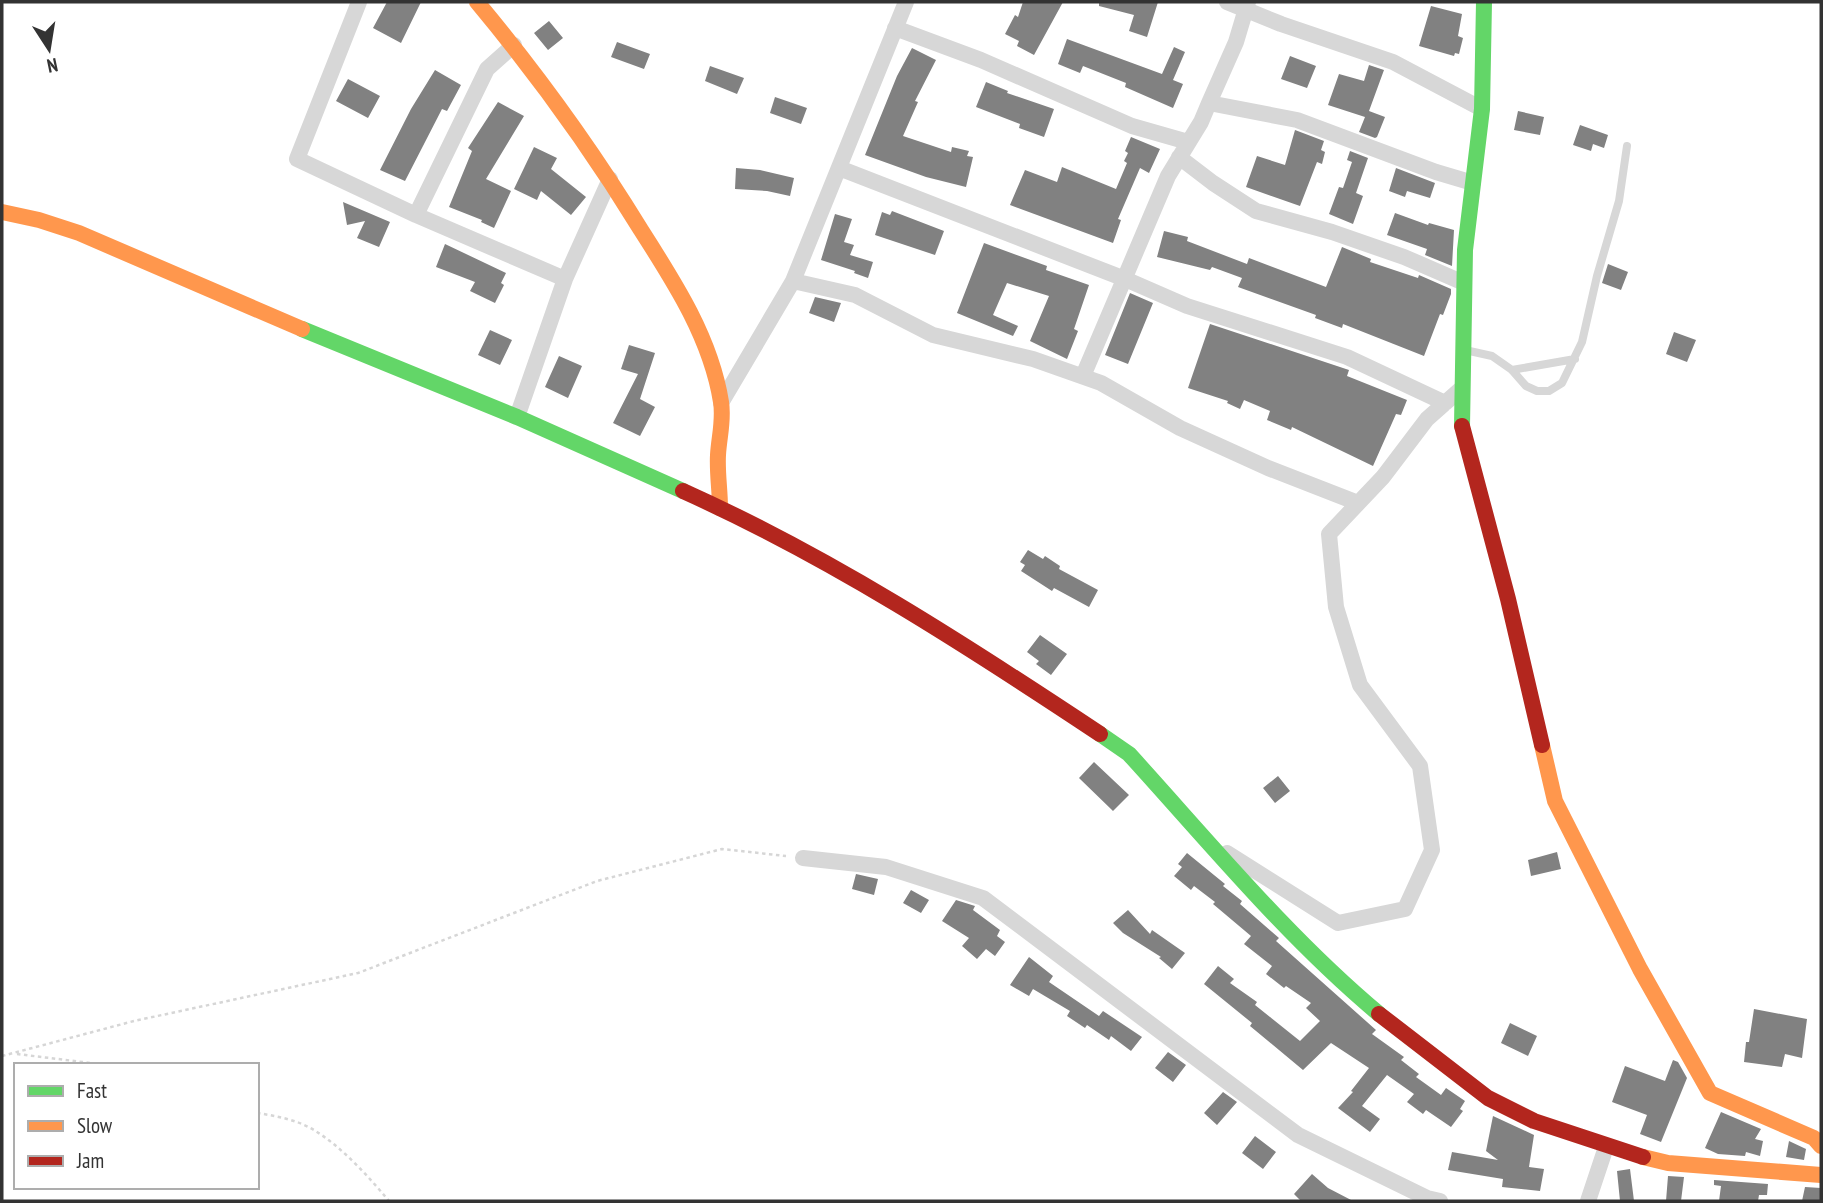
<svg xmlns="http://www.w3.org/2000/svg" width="1823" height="1203" viewBox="0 0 1823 1203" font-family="'PT Sans Narrow',sans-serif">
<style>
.building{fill:#818181}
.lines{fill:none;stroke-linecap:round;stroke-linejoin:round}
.path{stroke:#d6d6d6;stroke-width:2.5;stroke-dasharray:3.5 3.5;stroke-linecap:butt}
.lane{stroke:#d7d7d7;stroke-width:8}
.street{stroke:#d7d7d7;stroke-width:16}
.fast{stroke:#63d668;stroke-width:16}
.slow{stroke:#ff974d;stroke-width:16}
.jam{stroke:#b3261e;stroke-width:16}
</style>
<rect width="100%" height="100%" fill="#fff"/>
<path class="building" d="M387 2H421L401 43 373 28Z
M1023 2H1063L1034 55 1017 46 1019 41 1005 34 1015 15 1018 17Z
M1099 2H1158L1147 37 1129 31 1134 15 1099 6Z
M1431 6 1462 14 1458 36 1463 38 1459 54 1455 53 1454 56 1419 46Z
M549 21 563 38 548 50 534 33Z
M1067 39 1162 74 1174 47 1185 52 1173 80 1183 84 1173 108 1125 87 1126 83 1083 66 1080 73 1058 64Z
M617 42 650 54 644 69 611 57Z
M912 48 936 60 915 101 918 102 903 136 951 152 952 147 969 151 967 156 973 157 966 187 926 177 865 155 897 76Z
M1290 56 1316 66 1307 88 1281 79Z
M1369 65 1384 70 1369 111 1385 117 1377 137 1375 138 1359 132 1365 117 1328 105 1339 74 1364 81Z
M710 66 744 78 737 94 705 81Z
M435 70 461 85 447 111 442 109 405 181 380 170 411 109Z
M348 79 380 96 368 118 336 101Z
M986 82 1008 91 1007 93 1054 109 1044 137 1019 128 1020 124 976 107Z
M775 97 807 108 801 124 770 113Z
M498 102 524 116 486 179 511 191 494 228 481 222 482 220 449 207 472 151 468 148Z
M1518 111 1544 117 1540 135 1514 130Z
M1580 125 1608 135 1604 148 1593 144 1591 151 1573 145Z
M1295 130 1324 141 1321 150 1325 152 1322 164 1317 162 1300 206 1246 187 1257 156 1285 165Z
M1131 137 1160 149 1149 173 1140 168 1118 219 1121 220 1113 243 1010 205 1025 170 1057 182 1062 167 1116 189 1127 163 1124 161 1128 153 1125 151Z
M534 147 557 158 551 169 586 197 571 215 541 191 537 200 514 189Z
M1350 151 1368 158 1356 193 1363 196 1353 224 1329 214 1339 187 1343 188 1352 162 1347 160Z
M736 168 760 170 794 178 790 196 767 191 735 189Z
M1396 168 1435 183 1430 198 1407 191 1405 197 1389 191Z
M343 202 390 222 379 247 357 238 365 221 347 225Z
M892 211 944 231 935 255 875 235 882 212 890 215Z
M1395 213 1428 225 1429 223 1454 230 1452 266 1425 255 1427 249 1387 235Z
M835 214 852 219 844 242 854 245 850 255 873 262 868 278 854 273 855 271 821 260Z
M1164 231 1188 237 1187 241 1247 264 1249 258 1326 287 1342 247 1371 259 1370 262 1418 278 1419 275 1451 289V294L1443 315 1440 314 1424 356 1343 324 1342 328 1315 318 1316 315 1238 287 1242 278 1212 267 1210 270 1157 257Z
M984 243 1047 266 1046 270 1089 285 1074 329 1078 331 1067 359 1030 341 1049 296 1007 283 993 315 1018 326 1013 336 957 313Z
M445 244 506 273 501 283 504 285 495 303 470 291 475 282 436 267Z
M1608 264 1628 272 1621 290 1602 283Z
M1130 293 1153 303 1128 364 1105 355Z
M815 297 841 303 834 322 809 313Z
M1210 324 1349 370 1347 376 1407 400 1401 415 1396 414 1373 466 1292 427 1291 430 1267 420 1270 411 1244 400 1240 409 1227 403 1228 401 1188 388Z
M490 330 512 340 500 365 478 355Z
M1674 332 1696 340 1687 362 1666 354Z
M629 345 655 353 640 399 655 407 640 436 613 423 638 374 621 369Z
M559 356 582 366 568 398 545 387Z
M1028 550 1043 559 1045 556 1060 566 1059 569 1098 590 1089 607 1054 588 1052 591 1021 571 1025 565 1020 562Z
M1040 635 1067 654 1051 675 1036 664 1039 661 1027 652Z
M1094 762 1129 795 1113 811 1079 778Z
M1278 776 1290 791 1275 803 1263 788Z
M1557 852 1561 869 1531 876 1528 860Z
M1187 853 1225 884 1223 886 1242 901 1240 904 1279 938 1276 941 1376 1030 1372 1034 1404 1057 1401 1060 1419 1074 1416 1077 1441 1095 1446 1088 1465 1101 1460 1109 1463 1111 1451 1127 1426 1110 1423 1114 1407 1102 1414 1094 1387 1075 1362 1106 1380 1119 1370 1132 1338 1108 1353 1092 1351 1091 1369 1068 1331 1043 1303 1070 1250 1026 1252 1023 1204 984 1218 966 1234 979 1230 983 1257 1002 1255 1005 1300 1041 1320 1021 1306 1008 1311 1003 1286 986 1284 988 1266 974 1272 966 1244 944 1251 936 1213 904 1215 902 1194 886 1191 890 1174 876 1182 867 1178 864Z
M856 874 878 879 874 895 852 889Z
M911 890 929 900 921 913 903 903Z
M956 900 975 906 973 910 1000 930 997 936 1005 942 995 956 986 949 977 959 962 946 969 938 942 921Z
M1128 910 1150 934 1152 930 1185 953 1172 969 1159 958 1161 957 1123 933 1113 923Z
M1029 957 1053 976 1049 982 1099 1016 1103 1011 1142 1037 1131 1051 1111 1036 1109 1040 1087 1025 1085 1028 1067 1016 1070 1011 1033 989 1029 996 1010 985Z
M1754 1009 1807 1019 1802 1058 1785 1054 1782 1067 1744 1062 1746 1042H1749Z
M1510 1023 1537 1036 1528 1056 1501 1043Z
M1168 1052 1186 1065 1173 1082 1155 1068Z
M1673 1060 1678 1062 1687 1078 1661 1142 1640 1134 1647 1115 1612 1102 1625 1066 1665 1081Z
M1223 1092 1237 1102 1217 1125 1204 1113Z
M1721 1112 1761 1129 1755 1139 1763 1141 1760 1156 1746 1152 1745 1156 1718 1154 1705 1148Z
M1493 1116 1534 1135 1529 1167 1544 1169 1540 1191 1502 1187 1503 1179 1448 1170 1452 1152 1498 1160 1486 1151Z
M1255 1136 1276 1152 1263 1169 1242 1153Z
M1789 1141 1806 1149 1804 1160 1786 1157Z
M1630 1169 1634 1201H1620L1617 1171Z
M1312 1174 1328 1188 1353 1201H1301L1294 1194Z
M1668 1176 1684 1177 1681 1201H1666Z
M1714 1180 1768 1184 1767 1195H1759L1758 1201H1719L1721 1186 1714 1185Z
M1805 1187 1821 1188V1201H1802Z"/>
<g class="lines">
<path class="path" d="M17 1054 107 1065
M2 1056 134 1021 358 973 597 881 722 849 786 856
M257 1113C277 1116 297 1120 314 1130 343 1148 368 1176 389 1201"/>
<path class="lane" d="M1465 350 1492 356 1512 370 1526 386 1537 391H1549L1562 383 1582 342 1597 276 1619 201 1627 146
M1512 370 1575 359"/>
<path class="street" d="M359 2 297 159 416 215 565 279
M1227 2 1281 24 1393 62 1482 109
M895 28 981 60 1132 126 1188 142
M1209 103 1297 120 1436 172 1473 183
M1179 157 1213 183 1256 211 1332 232 1404 257 1464 283
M839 168 1125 279 1187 306 1347 357 1445 403
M416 215 487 69 514 45
M793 281 906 2
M1083 376 1168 176 1201 122 1209 103 1236 42 1248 2
M721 403 793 281 855 295 933 335 1033 359 1101 383 1180 428 1268 468 1358 503
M517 417 565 279 610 179
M1227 853 1338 923 1405 909 1432 850 1420 766 1360 685 1336 607 1329 534 1383 477 1427 419 1462 388
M803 858 886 867 983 898 1298 1135 1427 1198 1440 1201
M1588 1201 1606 1147"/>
<path class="fast" d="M302 329 517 417 683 491
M1462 426 1465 250 1482 109 1484 2
M1100 734 1129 754C1210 843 1287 937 1379 1014"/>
<path class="slow" d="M477 2C537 74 592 150 641 230 675 283 711 339 721 402 724 420 719 437 718 455 717 473 720 490 720 508
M2 212 39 220 79 233 302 329
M1542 745 1555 801 1640 969 1710 1093 1814 1138 1821 1146
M1643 1157 1668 1163 1821 1175"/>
<path class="jam" d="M1462 426 1508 599 1542 745
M683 491C830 557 966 645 1100 734
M1379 1014 1488 1098 1534 1121 1643 1157"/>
</g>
<rect width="1823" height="1203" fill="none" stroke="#333333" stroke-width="7"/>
<rect x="14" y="1063" width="245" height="126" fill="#ffffff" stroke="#adadad" stroke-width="2"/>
<rect x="28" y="1086" width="35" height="10" fill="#63d668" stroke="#adadad" stroke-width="2"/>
<text x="77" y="1098" font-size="21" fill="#333333">Fast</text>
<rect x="28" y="1121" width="35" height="10" fill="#ff974d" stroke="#adadad" stroke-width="2"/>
<text x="77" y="1133" font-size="21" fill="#333333">Slow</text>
<rect x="28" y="1156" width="35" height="10" fill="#b3261e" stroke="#adadad" stroke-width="2"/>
<text x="77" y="1168" font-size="21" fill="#333333">Jam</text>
<g transform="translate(49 49) rotate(168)" stroke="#ffffff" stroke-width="5" paint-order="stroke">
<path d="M0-5L12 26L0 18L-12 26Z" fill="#333333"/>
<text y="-10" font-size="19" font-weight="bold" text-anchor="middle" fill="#333333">N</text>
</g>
</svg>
